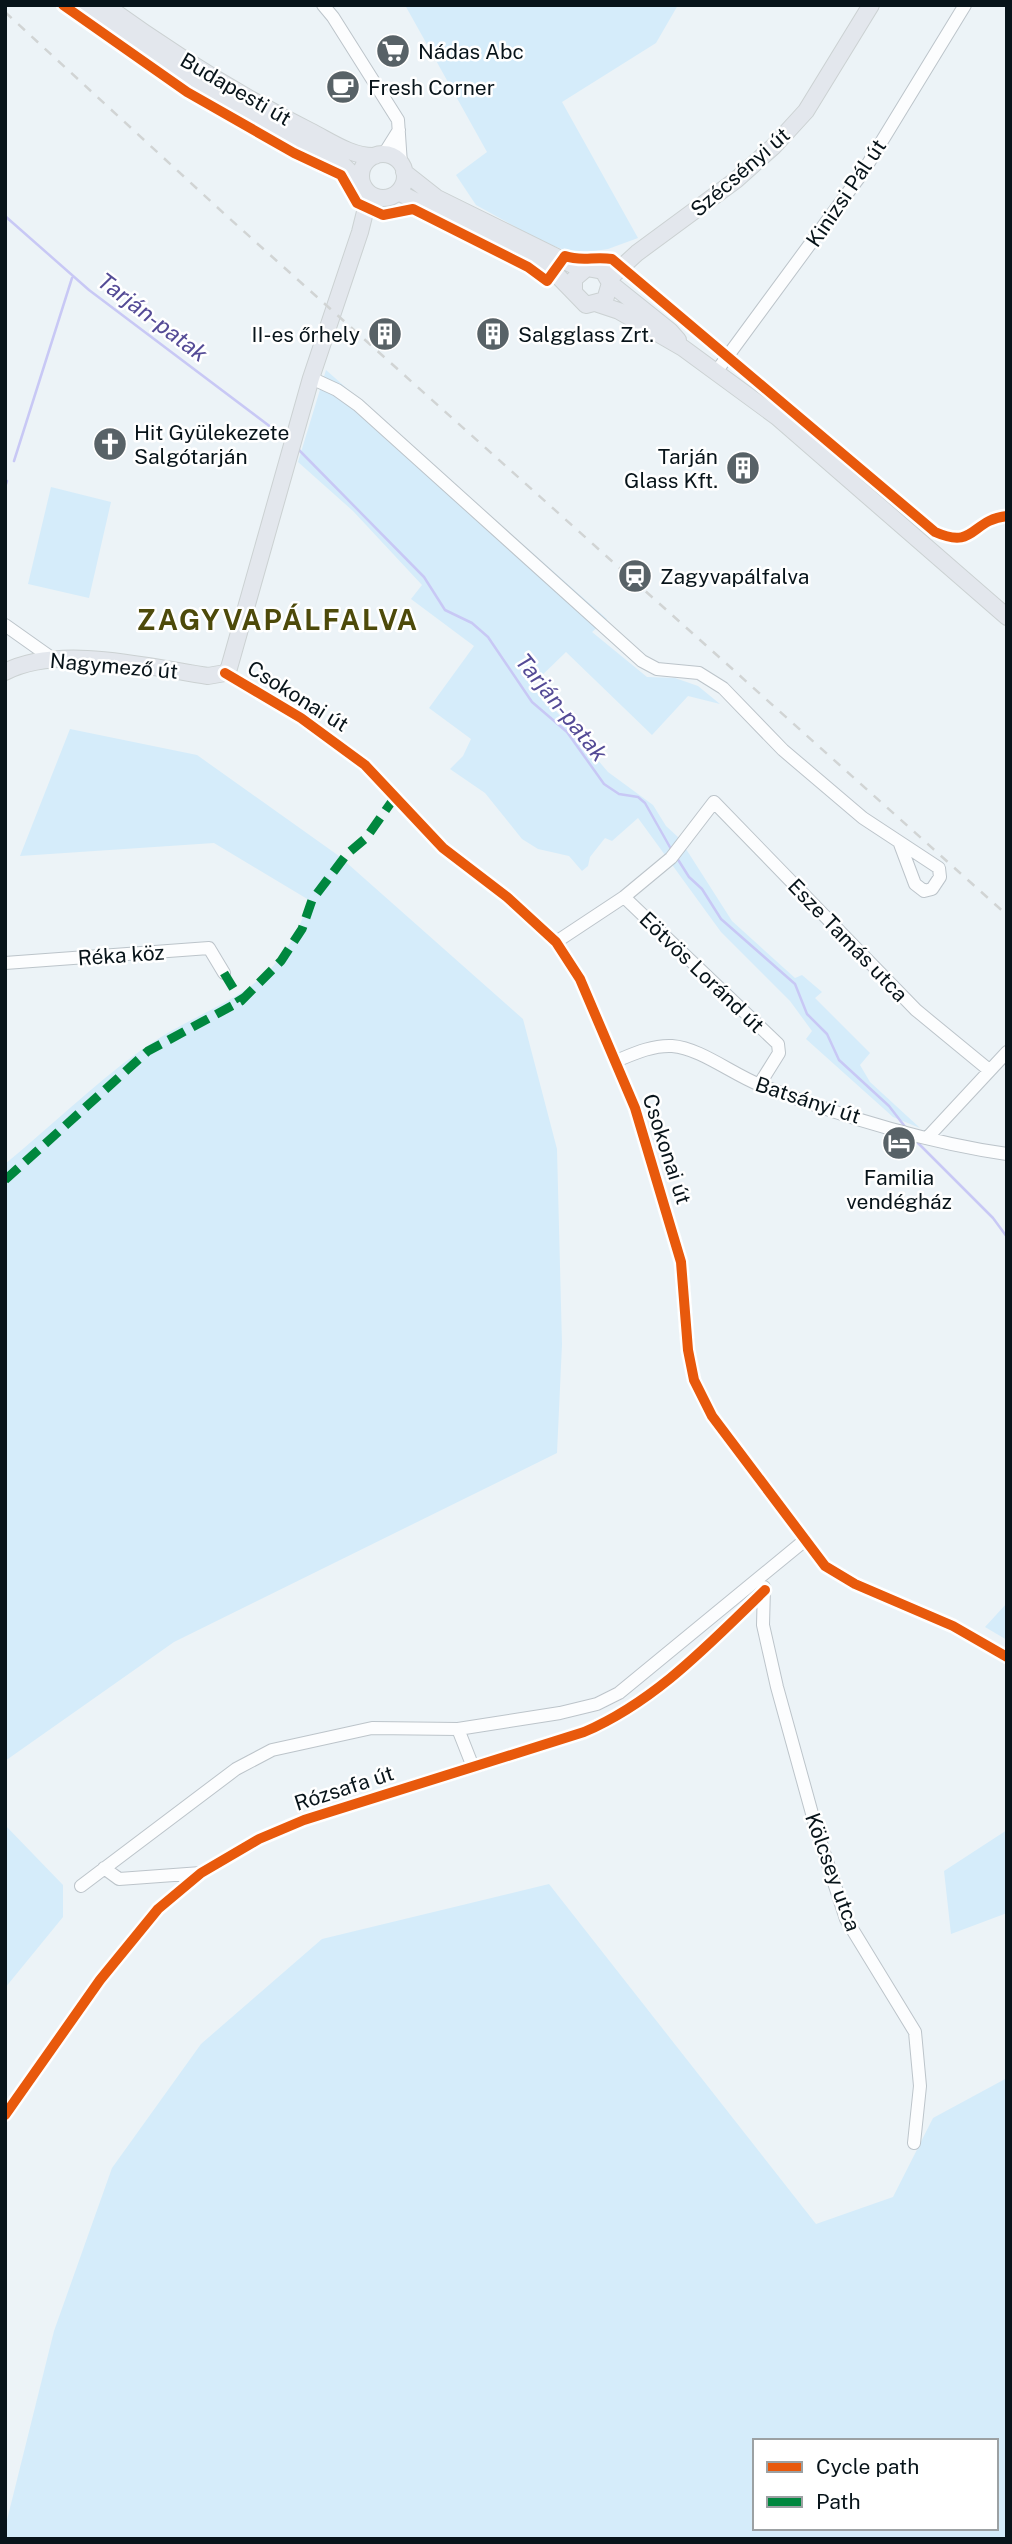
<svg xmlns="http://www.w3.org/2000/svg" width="1012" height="2544" viewBox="0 0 1012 2544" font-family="'Public Sans',sans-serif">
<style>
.green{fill:#d5ecfa;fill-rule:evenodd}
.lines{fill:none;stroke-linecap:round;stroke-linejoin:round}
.stream{stroke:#c8c8f5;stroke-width:2.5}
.minor-casing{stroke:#bcc4ca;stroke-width:14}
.major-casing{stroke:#cbd1d2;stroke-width:18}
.minor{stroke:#fcfdfe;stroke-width:12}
.major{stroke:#e3e7ed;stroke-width:16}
.rail{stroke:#d1d4d4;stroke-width:2.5;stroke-dasharray:9 9;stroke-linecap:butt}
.quiet{stroke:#00873e;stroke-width:9;stroke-dasharray:18 9;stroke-linecap:butt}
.cycleway-casing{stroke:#fff;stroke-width:15}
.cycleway{stroke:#e8590c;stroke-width:10}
.labels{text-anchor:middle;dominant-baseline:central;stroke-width:5;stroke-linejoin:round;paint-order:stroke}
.poi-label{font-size:21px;fill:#08141a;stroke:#fff;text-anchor:start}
.street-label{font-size:21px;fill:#08141a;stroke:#fff}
.water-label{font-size:23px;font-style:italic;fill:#544b96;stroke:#fff}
.district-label{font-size:28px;font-weight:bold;letter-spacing:2px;fill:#4d4a0a;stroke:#fff}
</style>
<rect width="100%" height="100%" fill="#ecf3f7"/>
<path class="green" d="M405 5H678L656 43 562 102 638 238 608 249 575 254 541 241 476 205 456 175 487 152Z
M326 370 607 619 592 632 647 677 675 678 698 686 720 704 688 696 652 735 566 652 533 684 608 772 653 805 666 826 679 838 732 921 795 978 802 975 822 992 815 998 870 1053 860 1065 870 1082 920 1128 893 1117 806 1039 812 1031 790 1001 721 932 638 818 612 841 605 838 590 857 588 866 582 871 569 856 538 849 522 839 485 793 450 769 463 756 471 739 429 708 474 646 411 599 422 585 353 511 298 462Z
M51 487 111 502 89 598 28 584Z
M70 729 197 755 339 856 523 1019 557 1149 562 1344 557 1453 174 1642 5 1761V1164C50 1127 93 1085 140 1051 212 999 278 1000 309 900L214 843 20 856Z
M1007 1603V1640L985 1627Z
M5 1825 63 1885V1917L5 1988Z
M1007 1830V1913L951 1934 944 1871Z
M549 1884 816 2224 893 2197 933 2118 1007 2078V2539H5V2528L54 2331 112 2168 201 2044 322 1939ZM755 2441H996V2528H755Z"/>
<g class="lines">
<path class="stream" d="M5 216 89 290 288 440
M298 449 424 577 445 610 472 623 488 637 532 702 567 732 604 784 619 794 638 797 645 803 671 849
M14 461 72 278
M5 487 7 481
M677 858 689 877 702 889 721 919 795 984 807 1014 827 1034 839 1060 889 1106 906 1128
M914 1139 993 1218 1007 1237"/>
<g class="minor-casing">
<path id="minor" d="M323 5 333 17 398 120 401 164
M384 154 399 130
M716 372 863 172 965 5
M311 378 337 390 358 405 642 661 657 669 699 673 723 688 783 750 863 818 939 868 940 877 932 889 924 891 915 884 900 844
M5 625 53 659
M225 673 301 718 365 765 443 848 507 897 556 942 580 979 635 1108 681 1262 688 1350 694 1380 712 1416 825 1566 855 1584 953 1626 1007 1657
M624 897 778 1044 779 1053 759 1085
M556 942 624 897 671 858 714 802 916 1010 989 1070
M5 963 209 948 224 973
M616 1061C633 1054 652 1045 672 1046 700 1048 732 1074 760 1085 838 1115 923 1142 1007 1154
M927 1138 1007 1052
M764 1587 763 1625 777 1687 816 1828 846 1919 915 2032 920 2086 914 2143
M458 1729 473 1767
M104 1868 119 1879 201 1873
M81 1886 236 1769 272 1750 372 1728 458 1729 560 1713 597 1704 619 1693 804 1541
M5 2115 100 1980 158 1909 201 1873 259 1839 304 1820 584 1732C656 1701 709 1644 765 1590"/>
</g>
<g class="major-casing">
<path id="major" d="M80 5 200 87 344 166 362 184
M105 5C170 52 238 95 310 131 330 141 352 157 375 156
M361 176a22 22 0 1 1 44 0a22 22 0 1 1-44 0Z
M404 172 437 198 583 270
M398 192 554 272 586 305 605 300 610 283 603 271 587 268 574 279V292
M609 279 637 253 736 180 774 146 806 111 871 5
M610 283 670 331 678 340
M598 304 619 311 683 348 777 417 1007 617
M5 672C59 644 149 667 208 676L225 673 229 668 311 378 360 232 366 208 364 188"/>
</g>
<use href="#minor" class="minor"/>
<use href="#major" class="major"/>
<path class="rail" d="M5 12 230 219 1007 915"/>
<path class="quiet" d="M224 973 241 1001
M5 1180 148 1051 241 1001 281 961 302 929 312 900 347 854 366 838 395 797"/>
<g class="cycleway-casing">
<path id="cycleway" d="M63 5 187 92 294 153 341 175 357 203 383 215 413 209 528 267 547 281 565 256C582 262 594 256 612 259L935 532C976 550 970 520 1007 516
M225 673 301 718 365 765 443 848 507 897 556 942 580 979 635 1108 681 1262 688 1350 694 1380 712 1416 825 1566 855 1584 953 1626 1007 1657
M5 2115 100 1980 158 1909 201 1873 259 1839 304 1820 584 1732C656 1701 709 1644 765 1590"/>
</g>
<use href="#cycleway" class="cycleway"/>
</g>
<defs>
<g id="supermarket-disc" transform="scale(1.75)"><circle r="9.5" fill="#586267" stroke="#fff"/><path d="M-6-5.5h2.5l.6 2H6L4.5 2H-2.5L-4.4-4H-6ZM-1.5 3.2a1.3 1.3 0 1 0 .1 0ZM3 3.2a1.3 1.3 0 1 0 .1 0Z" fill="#fff"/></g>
<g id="cafe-disc" transform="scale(1.75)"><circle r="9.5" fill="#586267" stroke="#fff"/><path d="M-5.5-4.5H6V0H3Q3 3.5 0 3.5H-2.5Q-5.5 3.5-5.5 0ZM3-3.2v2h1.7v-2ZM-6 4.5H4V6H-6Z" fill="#fff"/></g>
<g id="building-disc" transform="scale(1.75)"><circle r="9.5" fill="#586267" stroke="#fff"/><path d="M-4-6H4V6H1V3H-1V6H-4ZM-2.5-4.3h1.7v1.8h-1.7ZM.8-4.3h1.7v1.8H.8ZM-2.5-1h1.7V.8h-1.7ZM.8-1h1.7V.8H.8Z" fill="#fff"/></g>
<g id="church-disc" transform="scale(1.75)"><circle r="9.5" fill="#586267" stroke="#fff"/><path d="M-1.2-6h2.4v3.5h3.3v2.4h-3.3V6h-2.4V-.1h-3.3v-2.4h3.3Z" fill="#fff"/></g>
<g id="station-disc" transform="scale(1.75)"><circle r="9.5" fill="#586267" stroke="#fff"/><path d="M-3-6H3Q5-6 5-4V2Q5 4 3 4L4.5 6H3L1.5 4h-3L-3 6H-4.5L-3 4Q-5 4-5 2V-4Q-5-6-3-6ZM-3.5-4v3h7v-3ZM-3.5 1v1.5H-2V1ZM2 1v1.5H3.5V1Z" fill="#fff"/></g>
<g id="hotel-disc" transform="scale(1.75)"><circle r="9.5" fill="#586267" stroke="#fff"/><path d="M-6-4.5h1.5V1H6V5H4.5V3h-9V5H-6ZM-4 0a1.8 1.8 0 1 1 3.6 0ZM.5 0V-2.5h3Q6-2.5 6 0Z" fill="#fff"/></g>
</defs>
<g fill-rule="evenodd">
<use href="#supermarket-disc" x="393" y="51"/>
<use href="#cafe-disc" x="343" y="87"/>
<use href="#building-disc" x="385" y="334"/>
<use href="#building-disc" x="493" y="334"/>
<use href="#church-disc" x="110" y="444"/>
<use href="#building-disc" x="743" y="468"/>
<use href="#station-disc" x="635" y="576"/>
<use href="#hotel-disc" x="899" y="1143"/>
</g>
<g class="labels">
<g class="poi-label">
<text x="418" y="51">Nádas Abc</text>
<text x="368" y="87">Fresh Corner</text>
<text x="360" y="334" text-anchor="end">II-es őrhely</text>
<text x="518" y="334">Salgglass Zrt.</text>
<text x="134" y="432">Hit Gyülekezete<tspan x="134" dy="24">Salgótarján</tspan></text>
<text x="718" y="456" text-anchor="end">Tarján<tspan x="718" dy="24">Glass Kft.</tspan></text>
<text x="660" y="576">Zagyvapálfalva</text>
<text x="899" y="1177" text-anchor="middle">Familia<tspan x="899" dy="24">vendégház</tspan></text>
</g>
<g class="street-label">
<text transform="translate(236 89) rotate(30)">Budapesti út</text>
<text transform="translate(740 172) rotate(-41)">Szécsényi út</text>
<text transform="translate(846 193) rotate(-56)">Kinizsi Pál út</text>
<text transform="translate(114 666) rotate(5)">Nagymező út</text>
<text transform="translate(298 696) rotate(32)">Csokonai út</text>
<text transform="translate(848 940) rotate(46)">Esze Tamás utca</text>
<text transform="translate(121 955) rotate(-4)">Réka köz</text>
<text transform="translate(702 972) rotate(44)">Eötvös Loránd út</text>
<text transform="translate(808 1100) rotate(18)">Batsányi út</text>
<text transform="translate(667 1149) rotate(72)">Csokonai út</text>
<text transform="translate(344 1788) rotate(-18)">Rózsafa út</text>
<text transform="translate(833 1872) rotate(70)">Kölcsey utca</text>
</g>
<g class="water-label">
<text transform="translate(153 317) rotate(37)">Tarján-patak</text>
<text transform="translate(562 707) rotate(51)">Tarján-patak</text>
</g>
<g class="district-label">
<text x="278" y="619">ZAGYVAPÁLFALVA</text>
</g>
</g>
<rect width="1012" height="2544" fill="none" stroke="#08141a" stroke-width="14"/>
<rect x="753" y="2439" width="245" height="91" fill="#ffffff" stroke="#9ca1a3" stroke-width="2"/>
<rect x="767" y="2462" width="35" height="10" fill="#e8590c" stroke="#9ca1a3" stroke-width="2"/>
<text x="816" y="2474" font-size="21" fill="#08141a">Cycle path</text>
<rect x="767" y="2497" width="35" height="10" fill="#00873e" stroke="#9ca1a3" stroke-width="2"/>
<text x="816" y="2509" font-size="21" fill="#08141a">Path</text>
</svg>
